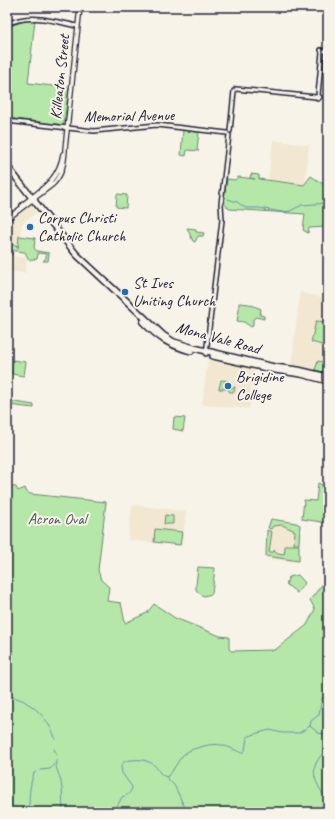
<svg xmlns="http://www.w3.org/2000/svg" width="335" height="819" viewBox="0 0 335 819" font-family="Caveat,sans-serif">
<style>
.built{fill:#f2e8d1}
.green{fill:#b5e8a8;stroke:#6c8572}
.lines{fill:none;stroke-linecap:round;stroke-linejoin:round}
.stream{stroke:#698fae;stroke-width:1}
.tertiary-casing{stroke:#22223b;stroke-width:6}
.secondary-casing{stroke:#22223b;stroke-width:6}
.trunk-casing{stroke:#22223b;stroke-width:8}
.tertiary{stroke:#f7f3e8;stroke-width:3}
.secondary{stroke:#f7f3e8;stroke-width:3.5}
.trunk{stroke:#f7f3e8;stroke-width:5}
.poi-dot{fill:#1f6fb2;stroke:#f7f3e8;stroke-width:1.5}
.labels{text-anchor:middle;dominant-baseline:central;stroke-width:4;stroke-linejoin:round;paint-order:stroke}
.street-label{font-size:16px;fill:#22223b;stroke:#f7f3e8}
.poi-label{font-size:16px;fill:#22223b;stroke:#f7f3e8;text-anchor:start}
.park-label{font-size:16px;fill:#475456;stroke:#f7f3e8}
</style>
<rect width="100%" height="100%" fill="#f7f3e8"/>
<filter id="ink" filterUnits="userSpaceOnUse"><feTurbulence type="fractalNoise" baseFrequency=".025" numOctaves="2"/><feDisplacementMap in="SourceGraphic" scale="8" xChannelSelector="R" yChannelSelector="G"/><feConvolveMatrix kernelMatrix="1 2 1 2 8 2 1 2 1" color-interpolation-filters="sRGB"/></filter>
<g filter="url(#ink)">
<path class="built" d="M273 140 309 145 305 185 268 180Z
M30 206H32L36 212 22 224 20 236 36 238 35 251 7 247V223Z
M7 255 27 258 25 273 7 271Z
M300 292 328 299V375L291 366Z
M210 357 254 368 249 409 202 405 208 358Z
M132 505 186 511 182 546 128 540Z
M270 523 300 526 297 546 298 562 266 559Z"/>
<path class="green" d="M35 20 28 83 69 88 64 123 63 125 7 118V27L25 21Z
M183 130 199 132 197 149 199 151 187 150 186 156 181 155Z
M251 174 259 175V179L304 185 311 176 326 186 328 183V227L309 228 308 233 303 230 305 214 229 209 223 202 227 179 235 180 238 177 255 179 250 178Z
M117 194 127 195 126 208 116 207Z
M187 228 196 229V232L204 233 203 236H198L195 242 193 241Z
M19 236 35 238 34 248 37 251 49 253 48 261H43L46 258V254L38 253 37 259 29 260 25 252 9 250 13 251 12 255H7V245L10 246 11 245H17V247H19L18 246Z
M239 303 249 304 261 309 260 315 264 316V319L256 317 253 319V326L251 327 244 322 237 321 239 310Z
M316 321 328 322V333H326L328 336V345L327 343 322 345 311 342Z
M13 360 26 362 24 376 12 374Z
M318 361 328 363V373L315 370Z
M221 380 228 381 230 388 235 387 234 392H230L228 390 229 387H227L226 389H219Z
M9 401 34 405V408L8 405Z
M174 417 185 418 183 431 173 429Z
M7 464 9 486 16 487 18 491 25 488 26 491 30 494 106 502 98 570 101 580 109 587 107 601 121 603 125 623 147 613 154 604 175 618 220 636 229 637V649L231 651 275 650 307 625 315 609 310 600 328 577V812H7Z
M318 483 328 488V523L302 519 304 500 316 501Z
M165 515 173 516V524H164Z
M271 519 296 523 300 525 299 544H294L295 531 282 525 273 526 271 529 268 528Z
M155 529 182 532 180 545 154 542Z
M267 530 272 532 269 552H274V550L278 553 284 554 285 549V545H299V561L266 556Z
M198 567 215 568 212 594 203 596 196 590V585Z
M298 575 305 583 297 593 286 584 289 577Z"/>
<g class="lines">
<path class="stream" d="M228 199 237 202 246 208H259L282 212 290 211 302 205 328 203
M7 694C12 697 17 698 22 700 40 710 49 721 56 740
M310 726 311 721 319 715 322 698 328 694
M326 734 328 738
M328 741C327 748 324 751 320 757 307 773 319 787 328 802
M54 749 57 755
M56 760C54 768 60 774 61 782 63 791 62 800 63 809L59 812
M40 770 50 769 54 764
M167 778 174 785 187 812
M29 812C29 799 29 786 34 773L36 772
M114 812 122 797C128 795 131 793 132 787L122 773 121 766 125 761C135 759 148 758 156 767 159 771 161 776 167 777 174 771 177 761 183 755 187 751 193 749 197 748 219 741 223 745 242 753L245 751 247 737 258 733 270 730 282 733H299L310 726 318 733 326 734"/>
<g class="tertiary-casing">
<path id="tertiary" d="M7 24C30 13 54 21 77 26
M321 50 322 52 324 51H328
M236 89 316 97 318 99 320 97
M318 95 322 52
M7 121 94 131 157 125 227 133
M230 131 234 91
M206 354 222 220 221 204 229 135"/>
</g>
<g class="secondary-casing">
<path id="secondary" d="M22 205C41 190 59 180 63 154
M7 219 53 184C62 175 64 164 65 151V149L80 7"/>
</g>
<g class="trunk-casing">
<path id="trunk" d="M7 166 76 254 163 335 174 342 194 348 274 367 298 370 328 377
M143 322C159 338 169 345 191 351
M213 356 275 370 301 374 328 381"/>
</g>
<use href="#tertiary" class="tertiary"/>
<use href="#secondary" class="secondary"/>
<use href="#trunk" class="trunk"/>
</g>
</g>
<g class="poi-dot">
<circle cx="30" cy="227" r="4"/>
<circle cx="125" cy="292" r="4"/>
<circle cx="228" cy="386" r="4"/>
</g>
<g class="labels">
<g class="street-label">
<text transform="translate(60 77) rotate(-84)">Killeaton Street</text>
<text transform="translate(129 116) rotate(-1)">Memorial Avenue</text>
<text transform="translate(218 338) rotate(15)">Mona Vale Road</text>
</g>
<g class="poi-label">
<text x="38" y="218">Corpus Christi<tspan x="38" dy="18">Catholic Church</tspan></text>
<text x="133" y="283">St Ives<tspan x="133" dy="18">Uniting Church</tspan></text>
<text x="236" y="377">Brigidine<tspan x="236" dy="18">College</tspan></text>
</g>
<g class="park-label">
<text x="57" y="519">Acron Oval</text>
</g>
</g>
<rect width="335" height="819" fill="none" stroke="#f7f3e8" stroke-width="24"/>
<rect x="12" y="12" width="311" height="795" fill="none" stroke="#22223b" stroke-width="1.5" filter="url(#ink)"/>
</svg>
